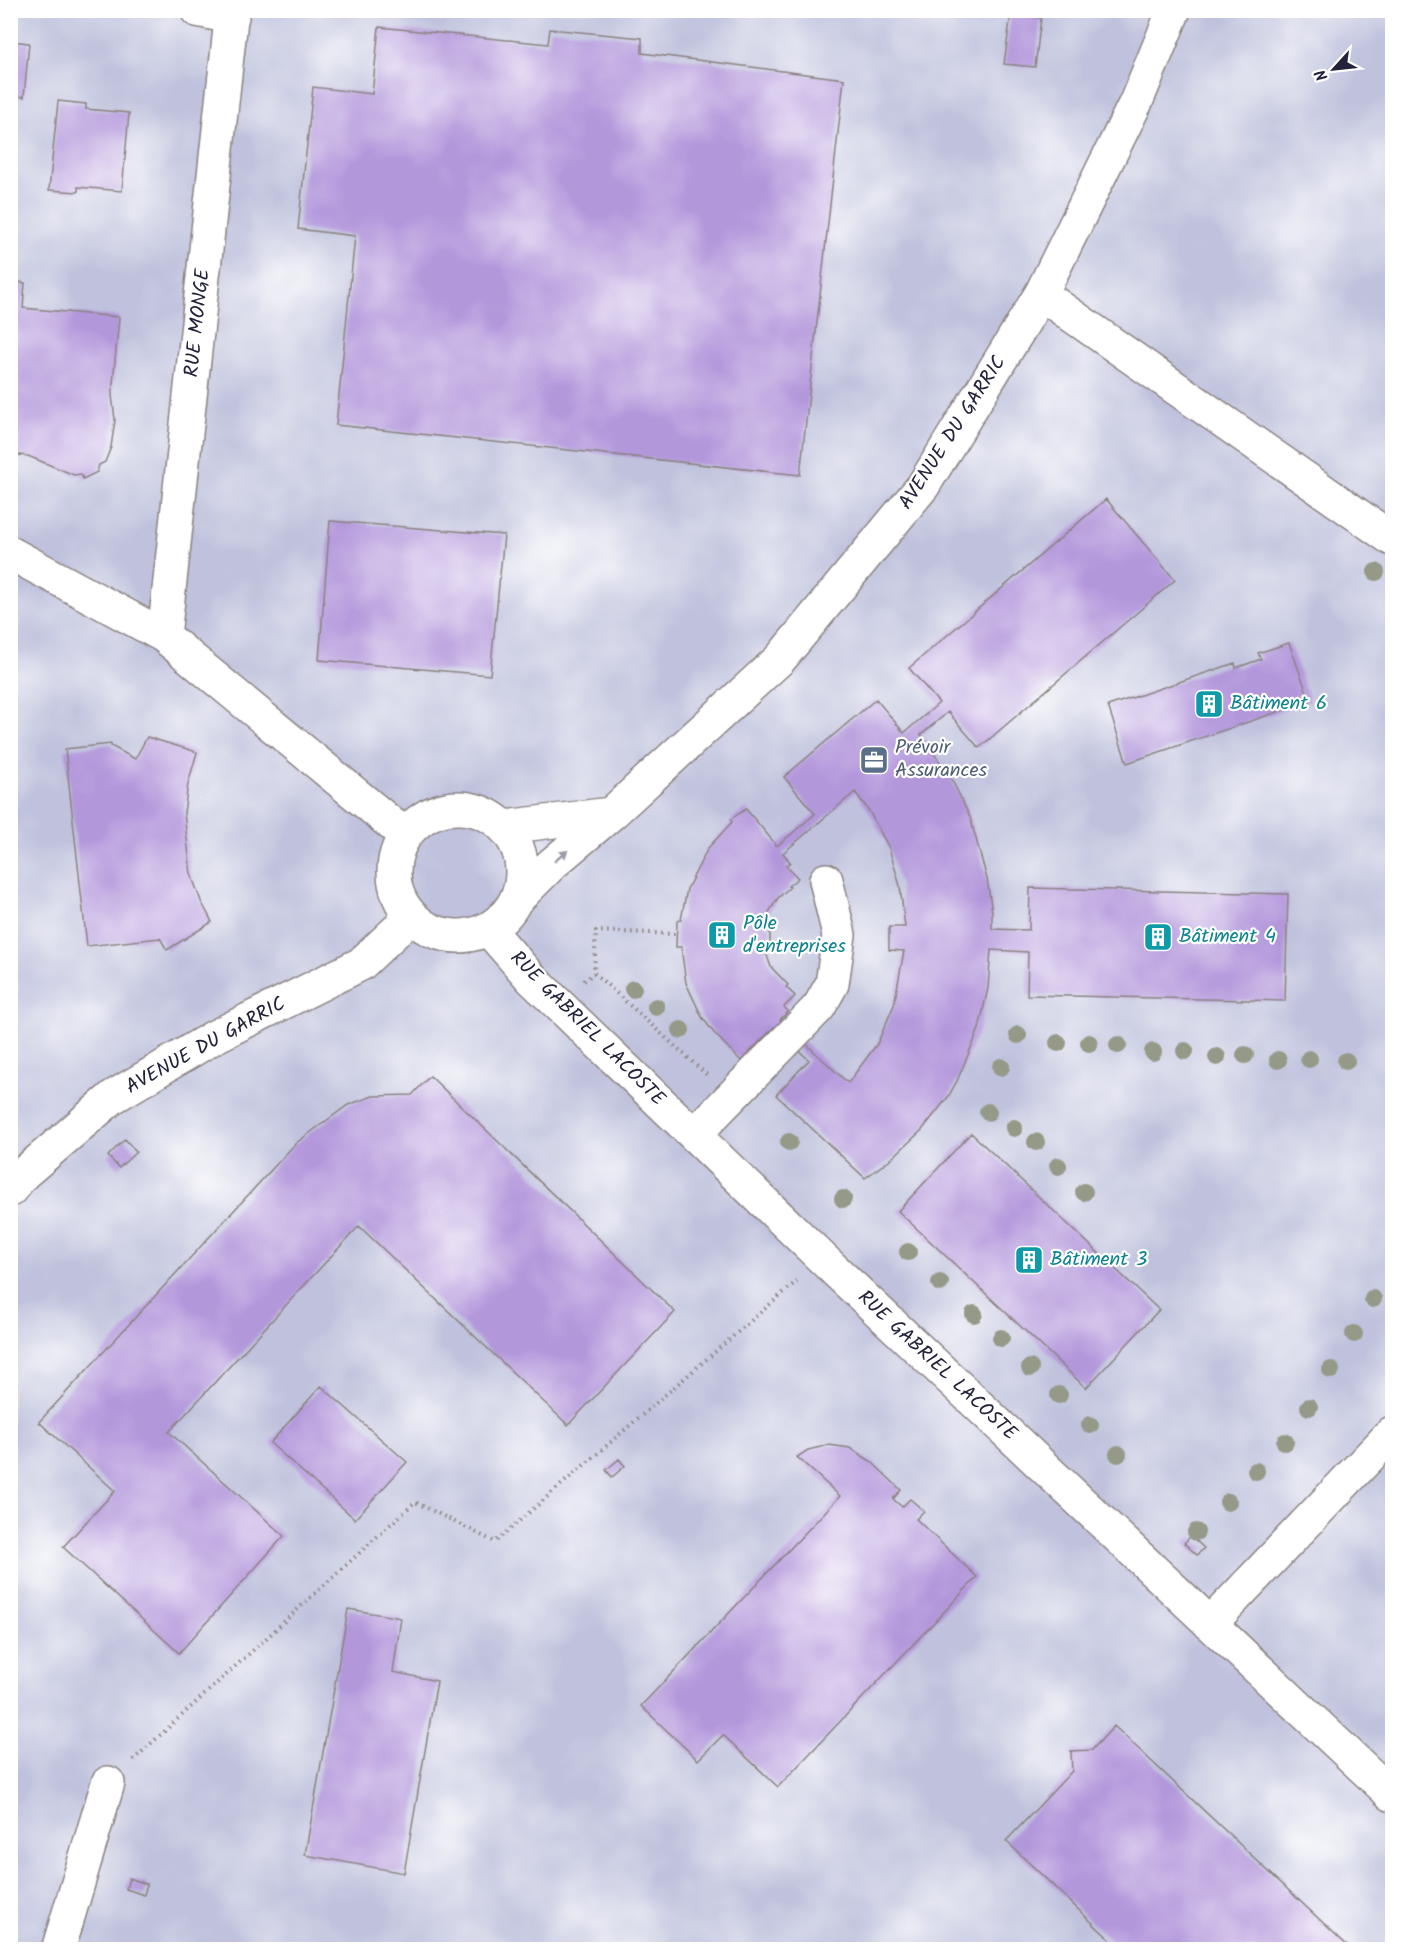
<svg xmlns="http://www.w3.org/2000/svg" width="1403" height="1960" viewBox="0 0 1403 1960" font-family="Kalam,sans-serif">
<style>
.industrial{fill:#c0c2dd}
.building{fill:#b397db;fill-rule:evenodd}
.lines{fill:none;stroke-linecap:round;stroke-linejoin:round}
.minor-casing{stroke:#8a8281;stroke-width:36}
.path{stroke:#8a8281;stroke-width:4;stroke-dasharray:1.5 4.5;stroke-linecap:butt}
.minor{stroke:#fff;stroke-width:33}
.tree{fill:#959a88}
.oneway{fill:#9c9ca7}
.labels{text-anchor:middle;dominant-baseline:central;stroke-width:4.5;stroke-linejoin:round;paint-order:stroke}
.street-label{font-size:20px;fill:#22223b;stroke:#fff}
.culture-label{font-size:20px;fill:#0d838f;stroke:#fff;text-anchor:start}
.service-label{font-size:20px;fill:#4e5e75;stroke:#fff;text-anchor:start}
</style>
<rect width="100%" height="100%" fill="#fff"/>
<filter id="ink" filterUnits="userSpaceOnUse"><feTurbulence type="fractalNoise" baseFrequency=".0167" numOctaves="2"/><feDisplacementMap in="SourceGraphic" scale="12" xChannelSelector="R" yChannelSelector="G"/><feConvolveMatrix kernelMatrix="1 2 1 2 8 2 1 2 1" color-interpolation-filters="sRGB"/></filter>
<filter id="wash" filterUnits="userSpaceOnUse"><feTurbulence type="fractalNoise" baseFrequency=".008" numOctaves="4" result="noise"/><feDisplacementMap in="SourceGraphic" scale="24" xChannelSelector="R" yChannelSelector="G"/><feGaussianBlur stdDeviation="1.35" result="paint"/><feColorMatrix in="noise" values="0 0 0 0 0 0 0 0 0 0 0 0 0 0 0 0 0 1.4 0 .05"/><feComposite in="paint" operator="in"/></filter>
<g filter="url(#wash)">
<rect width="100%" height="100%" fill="#f1e3c7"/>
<path class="industrial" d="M11 11H1392V1949H11Z"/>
<g id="blocks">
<path class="building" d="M1011 14 1041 18 1035 67 1004 64Z
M379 27 548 44 550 29 642 38V53L844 79 800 475 336 425 355 236 298 229 313 87 372 94Z
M10 41 29 43 24 97 10 95Z
M58 101 86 104V109L129 113 122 191 78 187V192L49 190Z
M10 281 25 283 23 308 119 317 112 395 115 420 111 447 105 462 99 465 97 472 83 479 81 474 74 475 28 456 10 454Z
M1106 499 1175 580 979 748 948 712 921 735 950 776 970 817 987 879 992 912V929L1029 930 1030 888 1288 894 1285 1001 1027 995 1028 952 991 950 988 988 979 1029 957 1081 948 1097 922 1130 892 1158 865 1178 776 1095 809 1060 774 1027 741 1061 714 1033 702 1017 686 983 681 947H676L677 921 681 920 687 889 708 848 732 822 731 819 746 809 777 846 815 814 784 777 876 699 904 733 939 703 909 668ZM855 792 869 811 889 848 900 886 905 927H889V950L904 951 894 1005 877 1044 848 1083 780 1020 788 1011 784 1007 795 996 786 987 788 985 771 967 764 947H770V926L765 925 769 912 778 898 790 887 788 886 798 878 786 866 790 862 783 853Z
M330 521 504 535 490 675 319 660Z
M1289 643 1310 701 1127 763 1108 706 1235 663 1236 668 1261 659 1258 653Z
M147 737 197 752 188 784 184 813 191 874 201 901 212 922 167 950 160 938 87 946 65 749 111 744V746L135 759Z
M430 1076 675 1312 568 1425 359 1226 169 1432 284 1536 179 1653 63 1547 115 1491 39 1422 296 1143 348 1105 373 1096 412 1095Z
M971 1133 1159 1310 1086 1388 898 1211Z
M125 1139 136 1152 119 1168 108 1156Z
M321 1386 407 1462 355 1519 270 1443Z
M829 1445 850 1448 872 1462 901 1490 893 1499 902 1507 910 1499 924 1511 916 1519 977 1577 778 1787 723 1735 698 1760 641 1706 840 1496 797 1457 808 1450Z
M619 1459 625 1466 612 1477 606 1470Z
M1191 1536 1204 1548 1197 1555 1184 1543Z
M348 1609 401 1618 393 1672 437 1681 404 1873 305 1855Z
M1114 1726 1352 1950H1121L1006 1841 1072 1771 1071 1751 1092 1750Z
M129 1878 147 1884 144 1895 126 1889Z"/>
</g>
</g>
<g filter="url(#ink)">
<use href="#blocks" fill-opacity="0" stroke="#8a8281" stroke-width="1.5"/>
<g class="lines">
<g class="minor-casing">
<path id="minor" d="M197 10 232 17
M1041 294 1392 539
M10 553 164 636 405 835
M164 636 232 10
M394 872a64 64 0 1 1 128 0a64 64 0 1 1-128 0Z
M505 827 611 814
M519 897 552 864 611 814 780 659 923 486 1041 294 1136 102 1174 10
M489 930 531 978 823 1259 1392 1795
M694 1135 819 1007 832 984 839 935 826 880
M10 1190 23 1174 113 1097 214 1037 361 964 411 917
M1210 1624 1392 1433
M58 1950 108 1783"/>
</g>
<path class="path" d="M594 973 707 1075
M584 981 594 973 596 931 676 934
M133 1760 415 1502 495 1542 797 1281"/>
<use href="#minor" class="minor"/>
</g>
<g class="tree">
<circle cx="1376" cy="572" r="9"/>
<circle cx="633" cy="989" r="9"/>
<circle cx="656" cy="1007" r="9"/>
<circle cx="681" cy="1030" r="9"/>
<circle cx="1018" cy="1035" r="9"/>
<circle cx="1058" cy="1043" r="9"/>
<circle cx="1089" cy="1043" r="9"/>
<circle cx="1118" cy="1045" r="9"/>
<circle cx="1185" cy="1051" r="9"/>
<circle cx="1153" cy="1052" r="9"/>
<circle cx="1245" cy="1055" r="9"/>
<circle cx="1217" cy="1057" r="9"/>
<circle cx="1309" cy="1059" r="9"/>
<circle cx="1278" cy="1060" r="9"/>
<circle cx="1346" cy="1061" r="9"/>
<circle cx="1001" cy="1067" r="9"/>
<circle cx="988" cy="1112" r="9"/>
<circle cx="1014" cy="1128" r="9"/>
<circle cx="789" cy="1142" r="9"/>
<circle cx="1036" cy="1142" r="9"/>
<circle cx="1058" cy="1166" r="9"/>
<circle cx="1084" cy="1192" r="9"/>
<circle cx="843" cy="1199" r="9"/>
<circle cx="908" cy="1252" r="9"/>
<circle cx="940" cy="1283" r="9"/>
<circle cx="1373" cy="1299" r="9"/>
<circle cx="974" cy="1314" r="9"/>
<circle cx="1354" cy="1334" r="9"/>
<circle cx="1001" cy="1338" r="9"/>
<circle cx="1030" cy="1368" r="9"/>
<circle cx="1331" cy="1370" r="9"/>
<circle cx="1059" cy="1395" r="9"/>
<circle cx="1309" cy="1407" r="9"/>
<circle cx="1090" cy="1425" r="9"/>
<circle cx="1285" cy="1442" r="9"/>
<circle cx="1118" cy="1454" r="9"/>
<circle cx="1256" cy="1471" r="9"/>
<circle cx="1228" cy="1502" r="9"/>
<circle cx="1196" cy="1532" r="9"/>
</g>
<defs><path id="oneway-solid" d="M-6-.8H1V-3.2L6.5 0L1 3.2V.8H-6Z" transform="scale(1.5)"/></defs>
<use class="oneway" href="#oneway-solid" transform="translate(561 856) rotate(-40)"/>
</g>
<defs>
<g id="building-square" transform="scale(1.5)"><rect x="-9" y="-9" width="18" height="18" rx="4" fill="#0f9aa8" stroke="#fff"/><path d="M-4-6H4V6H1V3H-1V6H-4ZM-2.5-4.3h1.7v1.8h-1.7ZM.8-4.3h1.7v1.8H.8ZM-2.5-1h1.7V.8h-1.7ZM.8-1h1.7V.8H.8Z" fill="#fff"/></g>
<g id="office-square" transform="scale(1.5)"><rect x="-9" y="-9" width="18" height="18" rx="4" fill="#5c6f8a" stroke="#fff"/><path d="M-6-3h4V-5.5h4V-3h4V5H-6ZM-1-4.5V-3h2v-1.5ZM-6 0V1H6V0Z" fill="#fff"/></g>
</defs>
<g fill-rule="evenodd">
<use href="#building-square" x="1209" y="704"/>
<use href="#office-square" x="874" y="760"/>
<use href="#building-square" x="722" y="935"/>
<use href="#building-square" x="1158" y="937"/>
<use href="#building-square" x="1029" y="1260"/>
</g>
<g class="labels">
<g class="street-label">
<text transform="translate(198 323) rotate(-84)">RUE MONGE</text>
<text transform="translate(953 433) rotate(-57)">AVENUE DU GARRIC</text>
<text transform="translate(587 1029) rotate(45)">RUE GABRIEL LACOSTE</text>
<text transform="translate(206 1046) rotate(-29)">AVENUE DU GARRIC</text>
<text transform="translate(937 1366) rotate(43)">RUE GABRIEL LACOSTE</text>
</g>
<g class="culture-label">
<text x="1230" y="704">Bâtiment 6</text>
<text x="743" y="924">Pôle<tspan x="743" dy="23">d'entreprises</tspan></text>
<text x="1179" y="937">Bâtiment 4</text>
<text x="1050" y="1260">Bâtiment 3</text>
</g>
<g class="service-label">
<text x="895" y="748">Prévoir<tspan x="895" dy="23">Assurances</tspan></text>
</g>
</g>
<rect width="1403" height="1960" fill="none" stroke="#fff" stroke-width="36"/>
<g transform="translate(1334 69) rotate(243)" stroke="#ffffff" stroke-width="4.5" paint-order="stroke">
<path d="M0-4.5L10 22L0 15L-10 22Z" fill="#22223b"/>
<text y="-9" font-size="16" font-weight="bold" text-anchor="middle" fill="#22223b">N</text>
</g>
</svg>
